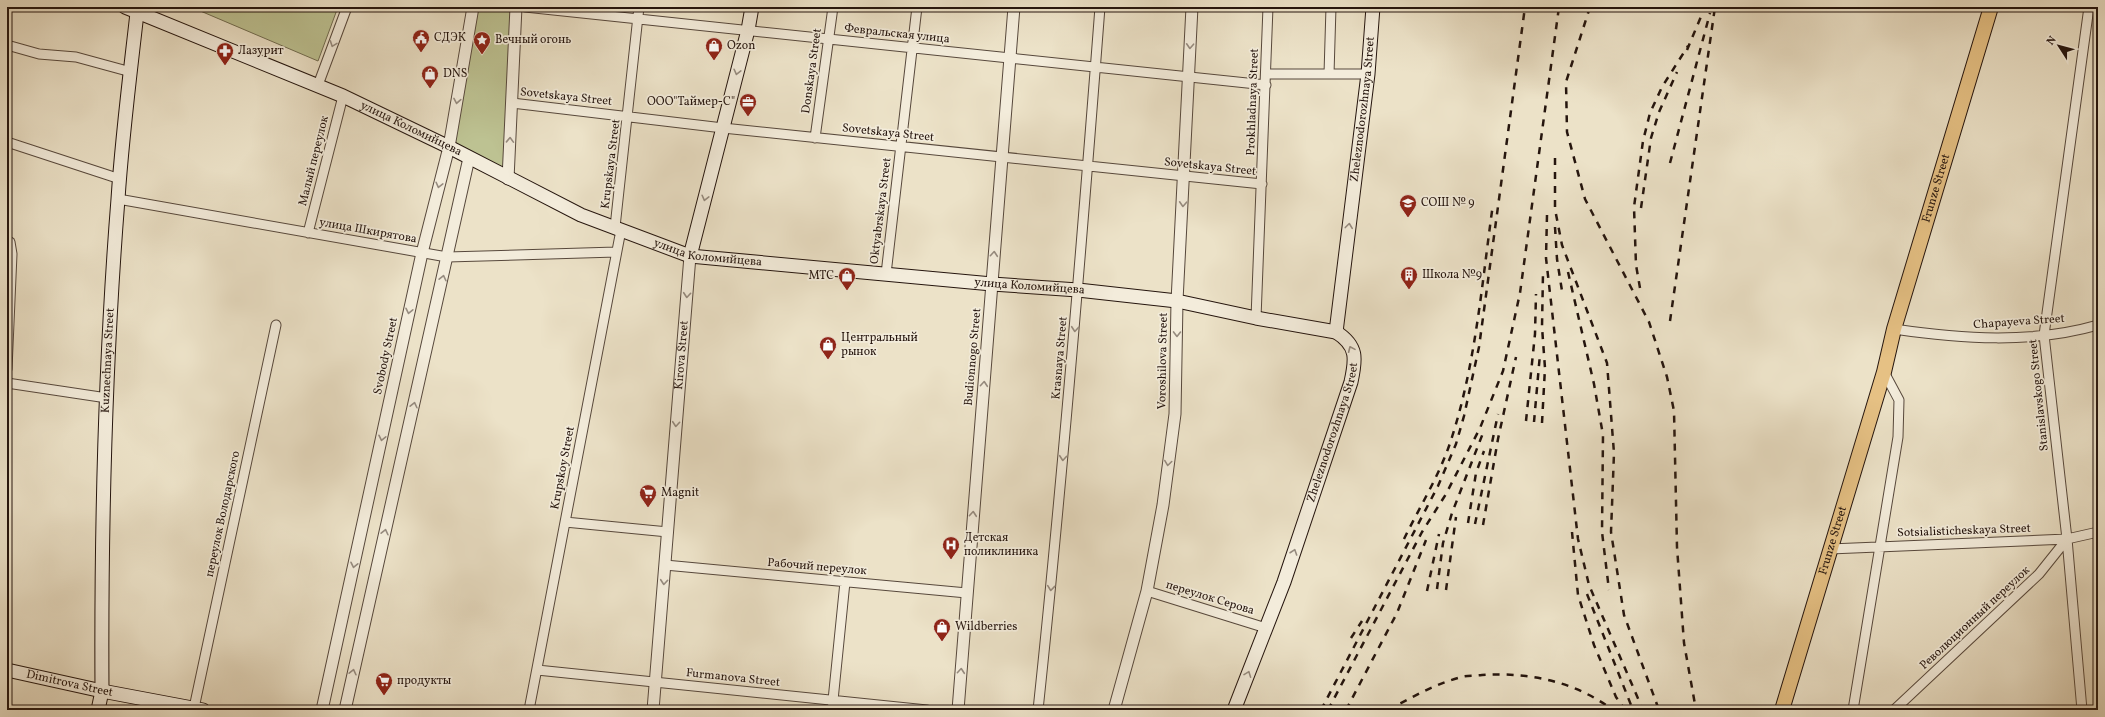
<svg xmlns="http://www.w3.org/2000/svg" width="2105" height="717" viewBox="0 0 2105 717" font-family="Vollkorn,serif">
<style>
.green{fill:#bdc292;stroke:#716c50}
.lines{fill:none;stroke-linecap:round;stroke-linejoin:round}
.minor-casing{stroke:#57483c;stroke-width:11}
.tertiary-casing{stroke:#57483c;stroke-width:13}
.secondary-casing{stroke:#25150e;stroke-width:15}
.primary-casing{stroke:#25150e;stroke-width:16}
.minor{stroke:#f3ecdb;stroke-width:9}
.tertiary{stroke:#f3ecdb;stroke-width:11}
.secondary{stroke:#f3ecdb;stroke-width:13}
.primary{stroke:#e6c184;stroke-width:14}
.rail{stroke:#25150e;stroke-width:2.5;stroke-dasharray:7 7;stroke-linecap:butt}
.oneway{stroke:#968b7f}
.labels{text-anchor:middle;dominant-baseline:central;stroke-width:3.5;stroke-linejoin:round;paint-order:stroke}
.street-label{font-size:12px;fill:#25150e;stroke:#f3ecdb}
.poi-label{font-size:12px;fill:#25150e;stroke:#f3ecdb;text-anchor:start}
</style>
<rect width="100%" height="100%" fill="#ece2c8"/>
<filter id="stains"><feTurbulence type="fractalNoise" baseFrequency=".005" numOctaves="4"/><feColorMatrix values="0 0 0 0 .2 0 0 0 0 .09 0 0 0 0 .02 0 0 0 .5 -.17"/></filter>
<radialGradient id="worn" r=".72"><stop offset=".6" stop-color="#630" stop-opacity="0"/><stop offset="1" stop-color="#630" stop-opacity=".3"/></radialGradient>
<path class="green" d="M191 7H338L318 61Z
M473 7H516L508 179 449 147Z"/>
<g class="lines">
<g class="minor-casing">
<path id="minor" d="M525 7 1266 85
M7 45 39 54 76 57 131 72
M1266 74H1368
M1329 74 1331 7
M318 85 347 7
M512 103 723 128 1262 184
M815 138 833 7
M7 142 120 179
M118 199 447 257 616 252
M615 227 639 7
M308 233 343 96
M7 241 10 242 12 254 7 369
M886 274 917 7
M1256 318 1268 7
M1894 329C1961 339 2032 344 2098 325
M7 383 107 398
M565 522 668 532
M1830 549 2067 539 2098 532
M665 565 967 593
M1147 591 1266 628
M537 670 927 710
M194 708 276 325
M529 710 621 230
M832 710 845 582
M1038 710C1063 476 1082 242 1100 7
M1853 710 1898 437 1899 400 1884 372
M1894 710 2039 574 2067 539
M2082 710 2067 539 2044 335 2089 7"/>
</g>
<g class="tertiary-casing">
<g id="tertiary">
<path d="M508 179 516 7"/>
<path d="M322 710 422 253 449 147 473 7"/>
<path d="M345 710 469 158"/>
<path id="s1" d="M653 710 690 256"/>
<path d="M958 710 1014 7"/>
<path d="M1114 710 1147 591 1163 505 1175 414 1177 301 1192 7"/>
</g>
</g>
<g class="secondary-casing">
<g id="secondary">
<path id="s2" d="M125 7 343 96 449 147 581 215 690 256 992 284 1078 290 1177 301 1256 318 1336 332"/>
<path d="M690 256 748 30 752 7"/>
<path id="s3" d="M7 670 102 691 203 710"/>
<path id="s4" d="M98 710 102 691C101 527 105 363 118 199 122 137 130 75 137 13"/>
<path id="s5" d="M1234 710 1284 582 1351 382C1356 359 1358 346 1336 332L1368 74 1373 7"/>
</g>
</g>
<g class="primary-casing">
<g id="primary">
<path id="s6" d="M1782 710 1884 372 1894 329 1991 7"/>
</g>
</g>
<use href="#minor" class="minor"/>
<use href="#tertiary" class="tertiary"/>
<use href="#secondary" class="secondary"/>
<use href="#primary" class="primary"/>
<path class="rail" d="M1590 7 1566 82 1567 132 1585 199 1649 322 1667 377 1674 411 1677 547 1684 643 1696 710
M1687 50 1705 7
M1555 158V209L1562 245 1607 363 1614 453 1611 532 1624 615 1659 710
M1670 163 1710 13
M1641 208 1651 138 1659 112 1677 72
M1547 215 1546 258 1578 539 1589 585 1643 710
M1555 227 1557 259 1562 291
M1568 272 1594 384 1603 435 1602 532 1609 590
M1640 288 1636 265 1634 207 1643 141 1650 113 1662 87 1688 46
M1670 321 1715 7
M1526 421 1535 334 1536 294
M1534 422 1540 354
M1542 423 1545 368 1542 327 1543 273
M1468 523 1476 473 1484 451
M1475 524 1498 414
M1483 525 1498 439 1516 357
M1572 532 1578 595 1594 645 1616 697 1625 710
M1404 539C1420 506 1441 473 1452 437 1476 362 1482 282 1493 204
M1437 589 1443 543 1452 513 1483 433
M1446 590 1456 517
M1427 591 1439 534
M1587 594 1633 710
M1351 638 1362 621
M1321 710 1438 486 1456 444 1464 416 1479 347 1525 7
M1328 710 1422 532 1446 494 1480 428 1503 371 1520 293 1559 7
M1346 710 1397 613 1426 540
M1388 710C1411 698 1433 685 1458 678 1465 675 1474 676 1482 675 1529 672 1574 681 1613 710"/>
</g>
<defs><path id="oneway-chevron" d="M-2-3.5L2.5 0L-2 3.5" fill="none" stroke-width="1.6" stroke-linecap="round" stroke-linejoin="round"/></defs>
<g class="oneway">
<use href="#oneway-chevron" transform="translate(333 44) rotate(110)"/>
<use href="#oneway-chevron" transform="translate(1190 46) rotate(93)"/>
<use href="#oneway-chevron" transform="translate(737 72) rotate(104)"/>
<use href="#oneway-chevron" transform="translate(457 101) rotate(100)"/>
<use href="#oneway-chevron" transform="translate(510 140) rotate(-88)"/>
<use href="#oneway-chevron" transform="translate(439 185) rotate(104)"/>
<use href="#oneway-chevron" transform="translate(705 198) rotate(104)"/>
<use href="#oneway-chevron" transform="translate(1183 204) rotate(93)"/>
<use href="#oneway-chevron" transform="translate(1349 226) rotate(-83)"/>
<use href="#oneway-chevron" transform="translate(994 254) rotate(-85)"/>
<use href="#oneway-chevron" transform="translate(443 278) rotate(-77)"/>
<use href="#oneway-chevron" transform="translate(687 295) rotate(95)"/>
<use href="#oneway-chevron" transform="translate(409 311) rotate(102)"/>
<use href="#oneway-chevron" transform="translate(1075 329) rotate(95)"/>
<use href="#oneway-chevron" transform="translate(1177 334) rotate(91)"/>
<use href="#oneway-chevron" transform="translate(1351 349) rotate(-114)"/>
<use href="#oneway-chevron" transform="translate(984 384) rotate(-85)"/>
<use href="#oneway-chevron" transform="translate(414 405) rotate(-77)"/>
<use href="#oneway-chevron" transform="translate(676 424) rotate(95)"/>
<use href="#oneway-chevron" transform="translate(382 438) rotate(102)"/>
<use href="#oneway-chevron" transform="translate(1063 458) rotate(95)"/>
<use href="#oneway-chevron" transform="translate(1168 463) rotate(98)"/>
<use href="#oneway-chevron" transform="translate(973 514) rotate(-85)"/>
<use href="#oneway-chevron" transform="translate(385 532) rotate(-77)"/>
<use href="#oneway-chevron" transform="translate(1294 552) rotate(-71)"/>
<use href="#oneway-chevron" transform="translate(354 565) rotate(102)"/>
<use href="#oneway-chevron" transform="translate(664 582) rotate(95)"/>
<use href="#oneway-chevron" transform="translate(1051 588) rotate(96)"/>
<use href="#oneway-chevron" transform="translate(961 671) rotate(-85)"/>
<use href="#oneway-chevron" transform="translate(353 672) rotate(-77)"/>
<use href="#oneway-chevron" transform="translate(1248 674) rotate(-69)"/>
</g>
<defs>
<g id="civic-pin" transform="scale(0.9)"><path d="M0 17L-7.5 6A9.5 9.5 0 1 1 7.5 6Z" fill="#8f2418" stroke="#f3ecdb"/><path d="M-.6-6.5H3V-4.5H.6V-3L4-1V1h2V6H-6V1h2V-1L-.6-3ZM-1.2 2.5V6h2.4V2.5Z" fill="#fff"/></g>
<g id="sight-pin" transform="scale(0.9)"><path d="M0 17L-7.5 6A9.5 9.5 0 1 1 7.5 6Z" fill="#8f2418" stroke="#f3ecdb"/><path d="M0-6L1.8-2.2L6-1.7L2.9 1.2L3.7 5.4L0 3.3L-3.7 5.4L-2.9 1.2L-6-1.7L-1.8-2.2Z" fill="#fff"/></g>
<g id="shop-pin" transform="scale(0.9)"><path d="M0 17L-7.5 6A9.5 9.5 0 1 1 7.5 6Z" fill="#8f2418" stroke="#f3ecdb"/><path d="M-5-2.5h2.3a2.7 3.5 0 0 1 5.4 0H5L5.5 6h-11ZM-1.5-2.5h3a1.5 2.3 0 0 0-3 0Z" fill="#fff"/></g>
<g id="pharmacy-pin" transform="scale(0.9)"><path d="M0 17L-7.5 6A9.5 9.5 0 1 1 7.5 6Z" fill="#8f2418" stroke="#f3ecdb"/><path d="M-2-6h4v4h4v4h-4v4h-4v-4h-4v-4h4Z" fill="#fff"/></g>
<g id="office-pin" transform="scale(0.9)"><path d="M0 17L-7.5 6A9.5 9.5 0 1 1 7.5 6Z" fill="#8f2418" stroke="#f3ecdb"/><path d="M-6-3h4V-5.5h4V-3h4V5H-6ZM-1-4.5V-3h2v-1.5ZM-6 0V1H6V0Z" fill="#fff"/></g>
<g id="school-pin" transform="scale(0.9)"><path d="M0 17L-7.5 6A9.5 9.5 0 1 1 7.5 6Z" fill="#8f2418" stroke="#f3ecdb"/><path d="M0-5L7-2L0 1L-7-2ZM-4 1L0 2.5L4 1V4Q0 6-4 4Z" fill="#fff"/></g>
<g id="building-pin" transform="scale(0.9)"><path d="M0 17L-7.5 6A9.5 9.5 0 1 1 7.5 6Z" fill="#8f2418" stroke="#f3ecdb"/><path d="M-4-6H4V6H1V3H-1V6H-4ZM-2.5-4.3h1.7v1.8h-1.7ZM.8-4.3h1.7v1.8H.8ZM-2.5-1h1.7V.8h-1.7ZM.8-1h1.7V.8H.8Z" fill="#fff"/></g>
<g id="supermarket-pin" transform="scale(0.9)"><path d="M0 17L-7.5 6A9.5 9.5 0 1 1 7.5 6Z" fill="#8f2418" stroke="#f3ecdb"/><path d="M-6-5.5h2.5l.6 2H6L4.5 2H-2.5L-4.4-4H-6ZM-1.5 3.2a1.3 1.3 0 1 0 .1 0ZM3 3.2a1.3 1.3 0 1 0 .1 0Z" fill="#fff"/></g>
<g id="hospital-pin" transform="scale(0.9)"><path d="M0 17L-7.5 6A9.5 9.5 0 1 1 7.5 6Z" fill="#8f2418" stroke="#f3ecdb"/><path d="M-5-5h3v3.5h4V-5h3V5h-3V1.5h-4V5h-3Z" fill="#fff"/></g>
</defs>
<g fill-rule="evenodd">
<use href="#civic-pin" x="421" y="38"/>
<use href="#sight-pin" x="482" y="40"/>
<use href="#shop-pin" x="714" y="46"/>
<use href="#pharmacy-pin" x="225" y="51"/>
<use href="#shop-pin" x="430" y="74"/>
<use href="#office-pin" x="748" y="102"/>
<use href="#school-pin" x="1408" y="203"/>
<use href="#building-pin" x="1409" y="275"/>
<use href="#shop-pin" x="847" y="276"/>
<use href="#shop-pin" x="828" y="345"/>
<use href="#supermarket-pin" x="648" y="493"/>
<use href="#hospital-pin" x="951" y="545"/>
<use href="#shop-pin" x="942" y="627"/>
<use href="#supermarket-pin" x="384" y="681"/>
</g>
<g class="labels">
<g class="street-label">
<text transform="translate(897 34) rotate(6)">Февральская улица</text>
<text transform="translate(812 71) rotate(-82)">Donskaya Street</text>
<text transform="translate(566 97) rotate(6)">Sovetskaya Street</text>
<text transform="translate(1253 102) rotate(-88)">Prokhladnaya Street</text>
<text stroke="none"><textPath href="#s5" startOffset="630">Zheleznodorozhnaya Street</textPath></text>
<text stroke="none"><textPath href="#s2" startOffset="311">улица Коломийцева</textPath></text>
<text transform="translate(888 133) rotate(6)">Sovetskaya Street</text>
<text transform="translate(314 161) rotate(-76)">Малый переулок</text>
<text transform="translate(611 164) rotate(-83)">Krupskaya Street</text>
<text transform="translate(1210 167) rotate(6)">Sovetskaya Street</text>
<text stroke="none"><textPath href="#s6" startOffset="544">Frunze Street</textPath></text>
<text transform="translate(881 211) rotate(-83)">Oktyabrskaya Street</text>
<text transform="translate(368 231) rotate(10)">улица Шкирятова</text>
<text stroke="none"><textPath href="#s2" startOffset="635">улица Коломийцева</textPath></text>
<text stroke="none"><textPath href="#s2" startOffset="959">улица Коломийцева</textPath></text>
<text transform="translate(2019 322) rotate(-4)">Chapayeva Street</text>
<text stroke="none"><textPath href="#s1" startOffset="356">Kirova Street</textPath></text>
<text transform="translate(386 356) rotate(-78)">Svobody Street</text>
<text transform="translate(973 357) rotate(-85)">Budionnogo Street</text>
<text transform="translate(1060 358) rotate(-85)">Krasnaya Street</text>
<text stroke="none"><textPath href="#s4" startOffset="350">Kuznechnaya Street</textPath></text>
<text transform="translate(1163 361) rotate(-89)">Voroshilova Street</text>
<text transform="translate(2039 395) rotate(-96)">Stanislavskogo Street</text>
<text stroke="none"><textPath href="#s5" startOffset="295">Zheleznodorozhnaya Street</textPath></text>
<text transform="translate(563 468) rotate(-79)">Krupskoy Street</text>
<text transform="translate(223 514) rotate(-78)">переулок Володарского</text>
<text transform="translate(1964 531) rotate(-2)">Sotsialisticheskaya Street</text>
<text stroke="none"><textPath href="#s6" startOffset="177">Frunze Street</textPath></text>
<text transform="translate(817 567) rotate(5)">Рабочий переулок</text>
<text transform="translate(1210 598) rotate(17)">переулок Серова</text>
<text transform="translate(1975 618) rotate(-43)">Революционный переулок</text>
<text transform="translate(733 678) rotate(6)">Furmanova Street</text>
<text stroke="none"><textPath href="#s3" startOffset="64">Dimitrova Street</textPath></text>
</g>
<g class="poi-label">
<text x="434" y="38">СДЭК</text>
<text x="495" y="40">Вечный огонь</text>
<text x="727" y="46">Ozon</text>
<text x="238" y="51">Лазурит</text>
<text x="443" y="74">DNS</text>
<text x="735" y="102" text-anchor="end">ООО"Таймер-С"</text>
<text x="1421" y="203">СОШ № 9</text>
<text x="1422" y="275">Школа №9</text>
<text x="834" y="276" text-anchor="end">МТС</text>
<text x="841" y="338">Центральный<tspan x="841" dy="14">рынок</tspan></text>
<text x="661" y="493">Magnit</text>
<text x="964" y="538">Детская<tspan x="964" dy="14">поликлиника</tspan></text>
<text x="955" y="627">Wildberries</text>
<text x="397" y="681">продукты</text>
</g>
</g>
<rect width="2105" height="717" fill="none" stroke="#ece2c8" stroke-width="24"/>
<rect x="8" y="8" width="2089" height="701" fill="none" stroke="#25150e" stroke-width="2"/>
<rect x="12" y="12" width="2081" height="693" fill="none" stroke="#25150e"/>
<g transform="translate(2059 46) rotate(306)" stroke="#f3ecdb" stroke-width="3" paint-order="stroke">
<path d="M0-3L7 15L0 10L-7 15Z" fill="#25150e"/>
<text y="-6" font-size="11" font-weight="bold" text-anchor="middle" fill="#25150e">N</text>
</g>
<rect width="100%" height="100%" filter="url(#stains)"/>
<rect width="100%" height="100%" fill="url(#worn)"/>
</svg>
